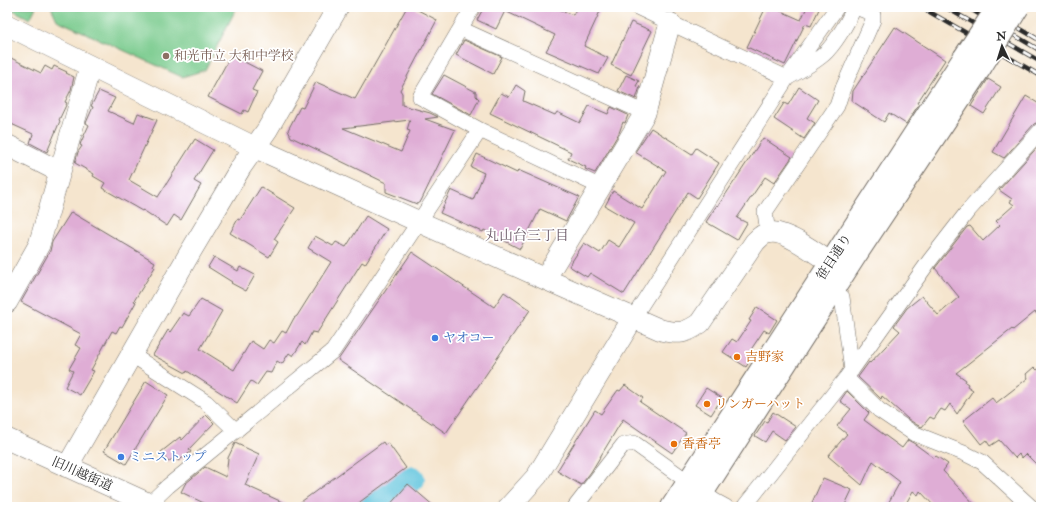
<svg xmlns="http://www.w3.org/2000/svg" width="1048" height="514" viewBox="0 0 1048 514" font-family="'IM FELL Double Pica','Noto Serif JP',serif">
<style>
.green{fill:#78ca8c;stroke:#527a5c}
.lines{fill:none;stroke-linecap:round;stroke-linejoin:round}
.river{stroke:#60c4dd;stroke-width:26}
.building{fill:#dfadd5;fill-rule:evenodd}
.street-casing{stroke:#726c64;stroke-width:16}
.secondary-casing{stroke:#726c64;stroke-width:22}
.primary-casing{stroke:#726c64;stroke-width:24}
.street{stroke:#fff;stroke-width:15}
.secondary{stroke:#fff;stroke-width:21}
.primary{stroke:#fff;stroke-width:22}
.rail-casing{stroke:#2b2b2b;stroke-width:4.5}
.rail{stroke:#fff;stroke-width:3;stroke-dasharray:9;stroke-linecap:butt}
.primary-bridge-casing{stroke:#726c64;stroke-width:24;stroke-linecap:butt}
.primary-bridge{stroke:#fff;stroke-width:22}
.education-dot{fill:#8d6e63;stroke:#fff;stroke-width:1.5}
.shop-dot{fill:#3f7fe0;stroke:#fff;stroke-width:1.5}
.food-dot{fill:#e8710a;stroke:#fff;stroke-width:1.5}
.labels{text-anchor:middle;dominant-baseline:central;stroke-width:3.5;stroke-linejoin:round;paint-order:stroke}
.education-label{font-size:13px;fill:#785e54;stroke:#fff;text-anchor:start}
.street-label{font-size:13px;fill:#2b2b2b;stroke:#fff}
.shop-label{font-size:13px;fill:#366cbe;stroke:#fff;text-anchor:start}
.food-label{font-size:13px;fill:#c56008;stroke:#fff;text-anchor:start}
.neighbourhood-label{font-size:14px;fill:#6a5866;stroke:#fff}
</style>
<rect width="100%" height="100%" fill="#fff"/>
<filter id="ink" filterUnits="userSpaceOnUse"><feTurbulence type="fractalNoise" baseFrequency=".025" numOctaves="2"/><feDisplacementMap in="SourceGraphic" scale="8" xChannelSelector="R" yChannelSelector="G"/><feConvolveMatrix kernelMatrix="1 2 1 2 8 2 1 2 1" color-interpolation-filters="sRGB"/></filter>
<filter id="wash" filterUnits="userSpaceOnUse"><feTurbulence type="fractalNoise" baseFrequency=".012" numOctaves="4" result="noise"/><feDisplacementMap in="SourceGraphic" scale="16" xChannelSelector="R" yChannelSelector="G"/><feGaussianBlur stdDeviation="0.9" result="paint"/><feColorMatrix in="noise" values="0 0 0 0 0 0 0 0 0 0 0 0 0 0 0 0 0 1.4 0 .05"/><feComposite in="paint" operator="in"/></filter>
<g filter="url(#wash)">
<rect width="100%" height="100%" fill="#f5e5ce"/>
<path class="green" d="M7 7H36L30 19Z
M51 7H237L205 70 182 77 57 20Z"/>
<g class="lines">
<path class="river" d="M373 507 412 479"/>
</g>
<g id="blocks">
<path class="building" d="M407 7H412L437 20 400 90 402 93V105L430 113 438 117 425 119 455 130 421 201 417 204 386 192V183L291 137 288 130 300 107 303 108 316 82 355 99ZM410 120 407 130 410 131 401 152 343 128Z
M484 7H554L573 15 577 7H602L584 46 608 58 599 74 546 51 555 35 505 11 496 29 477 20Z
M766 7H772L801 20 807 7H820L811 26 805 24 785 65 747 47Z
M631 22 652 31 631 75 611 65Z
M895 27 945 60 917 103 919 104 906 124 889 113 884 122 852 101 853 91Z
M464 40 502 57 493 74 456 55Z
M231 55 262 71 252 90 257 92 248 112 244 110 242 114 208 97Z
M7 56 41 73 45 66 52 70 54 66 67 72 66 73 74 77 71 90 65 102 67 103 59 120 60 121 47 152 30 143 33 134 7 122Z
M444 75 476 92V96L479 99 471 115 432 94Z
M626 75 639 81 636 86 640 87 636 99 618 91Z
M988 79 1001 87 984 114 971 106Z
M516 85 525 91 523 101 555 115 557 112 580 123 589 106 608 114 611 107 628 115 625 123 623 122 619 133 595 173 585 169 586 167 568 159 571 152 490 113 501 93 509 97Z
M799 87 818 100 807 118 815 123 804 139 774 119 784 103 788 105Z
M99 91 115 98 108 111 134 123 138 113 157 120 129 180 158 197 195 139 213 150 194 181 201 185 181 220 174 215 167 226 143 210 142 211 102 188 105 183 93 176 94 174 75 163 78 152 82 146 80 145 81 142 89 125 86 123 93 107 91 106Z
M1026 96 1041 105V121L1034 124 1004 158 993 152Z
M651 128 692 154 696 148 719 163 697 198 688 192 624 294 590 273 587 277 569 266 584 243 600 253 608 240 619 247 634 223 605 206 613 191 642 209 666 171 635 152Z
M763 138 792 157 774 183 765 177 737 218 747 223 737 240 706 222 717 205 718 206Z
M1041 143V319L1035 312 1013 330 1012 329 956 373 966 380 965 382 968 384 967 386 973 390 957 414 950 404 945 411 941 409 934 419 930 417 922 427 917 425 908 419 882 396 881 399 858 377 869 362 870 363 900 331 894 326 907 308 922 296 938 315 959 297 935 268 967 227 970 226 983 241 1000 225 996 221 1014 205 1010 202 1012 199 999 190Z
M477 154 517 173 518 170 579 197 566 221 540 209 520 249 484 230 483 232 440 213 451 190 473 200 484 173 471 167Z
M261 187 295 208 274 239 278 242 269 257 230 233 238 219 240 220Z
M71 212 155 262 153 266 155 267 134 301 136 302 122 327 120 326 116 333 112 331 91 370 94 371 80 395 65 387 73 371 69 369 81 348 75 345 81 334 21 302 50 251 52 242Z
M366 216 387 229 365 264 362 262 317 333 312 332 305 345 302 342 293 356 289 353 282 364 277 361 271 373 266 372 257 385 251 381 237 403 187 371 186 373 153 355 168 330 170 332 183 313 189 316 201 299 222 311 200 349 234 370 251 341 263 349 269 340 274 343 282 331 286 333 294 318 297 316 331 262 308 248 315 236 333 246 336 242 346 247Z
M412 252 494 307 504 292 530 310 446 433 338 360Z
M214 257 238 271 240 267 255 275 246 291 231 283 232 282 208 267Z
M757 307 777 320 769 333 764 330 750 351 754 354 746 367 723 352 732 339 737 342 751 321 749 320Z
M1034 367 1037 370 1041 367V469L1026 454 1022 458 1019 454 1015 458 999 440 990 446 986 440 981 444 963 421 992 398 996 403 1028 378 1026 374Z
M146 381 168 395 126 464 104 451Z
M625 385 643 398 640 402 686 433 672 453 623 419 591 472 581 485 557 471 595 410 601 414 618 390 620 391Z
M706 388 722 398 711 415 695 405Z
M847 391 869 413 864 420 902 448 908 440 915 444 934 458 936 456 948 464 943 471 977 507H935L920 491 918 495 913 491 904 507H886L900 482 873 461 862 485 828 456 847 434 837 426 851 409 840 401Z
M773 412 796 427 785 440 772 431 765 442 755 436 765 421 767 422Z
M206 415 214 423 189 449 191 452 178 461 175 457 168 462 161 452 180 437 182 440Z
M383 442 385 445 388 443 406 468 353 507H294Z
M235 443 259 454 245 485 293 507H212L181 492 185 484 205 467 226 477 228 458Z
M823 478 852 490 844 507H810Z
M408 484 435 507H388Z"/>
</g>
</g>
<g filter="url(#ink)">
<use href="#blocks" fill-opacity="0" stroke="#726c64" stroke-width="1"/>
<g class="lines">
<g class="street-casing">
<path id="street" d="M473 7 420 97 480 130 601 187
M637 7 787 78 837 7
M461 29 645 113
M768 233 765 212 837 106 843 88 873 20V15L871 13 856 7
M832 291 842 297 852 370
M633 318 787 78C799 71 820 60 828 50 837 40 850 19 854 7
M132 355 206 402 236 431
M846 378 879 410 913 433 966 454 982 462 1031 507
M149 504 168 486 333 351 480 130
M575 507 623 445 634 443 715 501 726 507
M744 507 846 378 930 260 968 211 1041 130"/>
</g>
<g class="secondary-casing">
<path id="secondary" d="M7 25 254 147 545 279 661 330C678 334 685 334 700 323L755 242C759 238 762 234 768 233 785 228 829 262 844 273
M7 145 60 172
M545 279 645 113 670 23
M7 302 39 245 90 67
M7 439 156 507
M67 467 188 256 241 167 267 130 338 7
M509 507 537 476 633 318"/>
</g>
<g class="primary-casing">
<path id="primary" d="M672 507 964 58
M693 507 855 256 980 68"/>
</g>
<use href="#street" class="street"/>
<use href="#secondary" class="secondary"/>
<use href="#primary" class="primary"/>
<g class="rail-casing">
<path id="rail" d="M921 7 1041 76
M945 7 1041 62
M967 7 1041 51
M983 7 1041 41"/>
</g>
<use href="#rail" class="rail"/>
<g class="primary-bridge-casing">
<path id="primary-bridge" d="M964 58 998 7
M980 68 1018 7"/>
</g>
<use href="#primary-bridge" class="primary-bridge"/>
</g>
</g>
<circle class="education-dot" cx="166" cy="56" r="4"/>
<g class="shop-dot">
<circle cx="435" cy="338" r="4"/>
<circle cx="121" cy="457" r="4"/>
</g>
<g class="food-dot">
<circle cx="737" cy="357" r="4"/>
<circle cx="707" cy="404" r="4"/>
<circle cx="674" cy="444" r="4"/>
</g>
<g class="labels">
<g class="education-label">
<text x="174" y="56">和光市立 大和中学校</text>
</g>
<g class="street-label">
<text transform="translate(834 257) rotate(-57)">笹目通り</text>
<text transform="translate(82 474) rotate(24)">旧川越街道</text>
</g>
<g class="shop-label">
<text x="443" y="338">ヤオコー</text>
<text x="129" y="457">ミニストップ</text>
</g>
<g class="food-label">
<text x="745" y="357">吉野家</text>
<text x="715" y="404">リンガーハット</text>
<text x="682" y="444">香香亭</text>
</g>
<g class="neighbourhood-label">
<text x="527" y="235">丸山台三丁目</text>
</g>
</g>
<rect width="1048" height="514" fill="none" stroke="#fff" stroke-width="24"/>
<g transform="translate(1002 46) rotate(356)" stroke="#ffffff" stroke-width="3" paint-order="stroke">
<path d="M0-3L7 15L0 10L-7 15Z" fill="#2b2b2b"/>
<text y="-6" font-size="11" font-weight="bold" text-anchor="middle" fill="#2b2b2b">N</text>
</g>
</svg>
